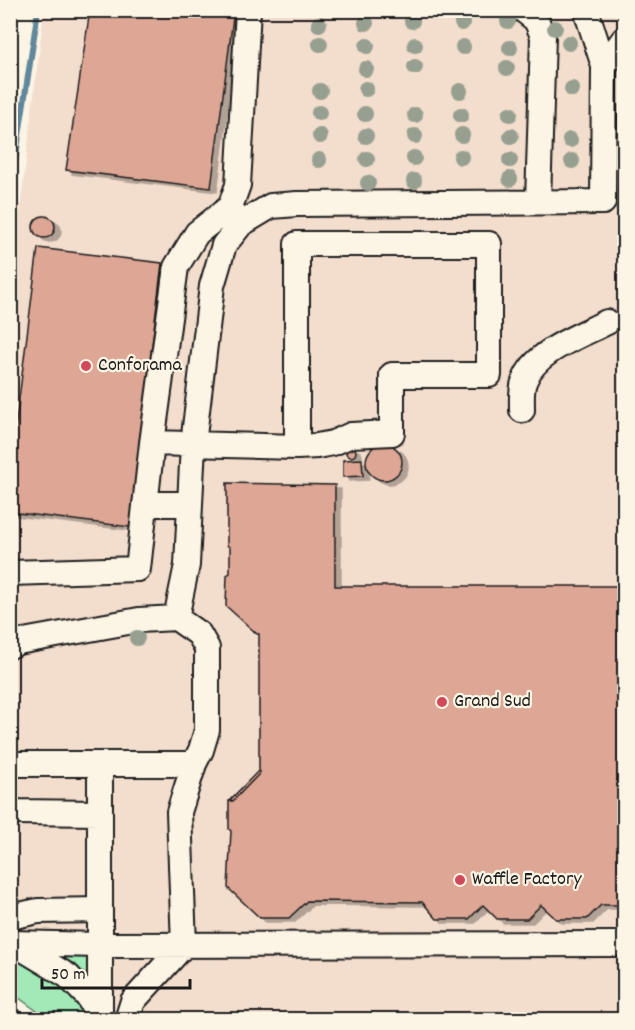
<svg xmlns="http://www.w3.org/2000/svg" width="635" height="1030" viewBox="0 0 635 1030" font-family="Dekko,sans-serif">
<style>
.built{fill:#f3ddcd}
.green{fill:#a1e9b7;stroke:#5e826a;stroke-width:1.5}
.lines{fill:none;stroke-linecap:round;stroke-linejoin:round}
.stream{stroke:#61879b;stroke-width:6}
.building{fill:#dda695;stroke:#1c1c1c;stroke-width:1.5;filter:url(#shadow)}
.minor-casing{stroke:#1c1c1c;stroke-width:28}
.minor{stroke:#fcf5e5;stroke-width:24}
.tree{fill:#97a090}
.poi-dot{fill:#d1495b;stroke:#fcf5e5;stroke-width:2}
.labels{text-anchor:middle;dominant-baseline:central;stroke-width:4.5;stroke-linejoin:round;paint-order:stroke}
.poi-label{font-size:20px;fill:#1c1c1c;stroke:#fcf5e5;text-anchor:start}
</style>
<defs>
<filter id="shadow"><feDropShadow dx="6" dy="4" stdDeviation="0" flood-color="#0004"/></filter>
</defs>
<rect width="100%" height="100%" fill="#fcf5e5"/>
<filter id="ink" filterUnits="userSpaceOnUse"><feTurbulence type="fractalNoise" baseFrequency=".0167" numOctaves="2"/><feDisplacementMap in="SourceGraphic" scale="12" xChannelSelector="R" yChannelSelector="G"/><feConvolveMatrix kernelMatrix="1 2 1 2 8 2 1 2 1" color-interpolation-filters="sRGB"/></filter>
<g filter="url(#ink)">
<path class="built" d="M602 10 624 20V1019H84L11 972 10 294 44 11Z"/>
<path class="green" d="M35 949H88L90 978 88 979 79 971Z
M11 959 63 978 90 1019H48L11 992Z
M10 1005 13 1006 31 1019H11Z"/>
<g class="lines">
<path class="stream" d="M10 195 38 10"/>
</g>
<path class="building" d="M90 10H234L211 188 66 170Z
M33 227a11 11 0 1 1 22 0a11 11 0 1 1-22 0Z
M38 248 162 263 130 527 10 512V470Z
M366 462a18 18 0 1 1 36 0a18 18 0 1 1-36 0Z
M346 452a5 5 0 1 1 10 0a5 5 0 1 1-10 0Z
M362 459 363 476 343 477V460Z
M227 483 335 485V586H624V905H601L587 919H556L541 905 527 919H497L483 905 469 919H437L422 902 307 901 289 918H260L228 888 231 831 229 829V801H233L259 774V634H257L226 606 227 575 230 573V548L227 545Z
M259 770V774L233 801 230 800Z"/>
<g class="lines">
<g class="minor-casing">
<path id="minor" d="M523 10 536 20 543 36 538 202
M604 66 624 39
M238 220 230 207 238 185 248 10
M297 244H489V375H392V433L351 435 333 443 317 446 297 447Z
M522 410C522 401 521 390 524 382 534 351 580 336 607 322
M152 443 297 447
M145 504H188
M10 573 138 569 152 443 176 267 197 233 230 207
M10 646 18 642 139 620 176 618 187 565 193 444 212 286 224 245 241 224 271 206 297 204 603 202 604 66 586 10
M10 764H194L201 750 207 730V648L199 634 176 618
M10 808 14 812 100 813
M10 917 38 911 100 910
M10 943 100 945 624 944
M15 944 68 976 88 997 100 1018
M100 1020V764
M127 1020 133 1001 184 945 179 812 194 764"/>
</g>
<use href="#minor" class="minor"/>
</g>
<g class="tree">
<circle cx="412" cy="21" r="8"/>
<circle cx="508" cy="21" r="8"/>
<circle cx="366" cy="23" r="8"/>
<circle cx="462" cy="23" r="8"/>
<circle cx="319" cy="24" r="8"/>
<circle cx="555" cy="28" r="8"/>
<circle cx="569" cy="43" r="8"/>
<circle cx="320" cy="44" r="8"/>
<circle cx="415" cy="45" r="8"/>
<circle cx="367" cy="46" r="8"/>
<circle cx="463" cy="47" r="8"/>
<circle cx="510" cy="48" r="8"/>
<circle cx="415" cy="67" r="8"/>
<circle cx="507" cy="68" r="8"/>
<circle cx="366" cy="69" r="8"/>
<circle cx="366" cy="89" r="8"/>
<circle cx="572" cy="89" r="8"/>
<circle cx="320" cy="91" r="8"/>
<circle cx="460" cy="91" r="8"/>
<circle cx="319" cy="113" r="8"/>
<circle cx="365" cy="114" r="8"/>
<circle cx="510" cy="114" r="8"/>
<circle cx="415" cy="115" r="8"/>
<circle cx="461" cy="115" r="8"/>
<circle cx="462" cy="135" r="8"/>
<circle cx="320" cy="136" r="8"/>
<circle cx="366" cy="136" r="8"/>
<circle cx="415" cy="136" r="8"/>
<circle cx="511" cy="136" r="8"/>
<circle cx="570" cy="140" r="8"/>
<circle cx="461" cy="157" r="8"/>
<circle cx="414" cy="158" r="8"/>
<circle cx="367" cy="159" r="8"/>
<circle cx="319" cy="160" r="8"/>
<circle cx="510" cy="160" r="8"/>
<circle cx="572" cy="161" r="8"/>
<circle cx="510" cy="179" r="8"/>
<circle cx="414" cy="181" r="8"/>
<circle cx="368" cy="183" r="8"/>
<circle cx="137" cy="638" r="8"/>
</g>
</g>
<g class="poi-dot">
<circle cx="86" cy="366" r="6"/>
<circle cx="442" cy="702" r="6"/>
<circle cx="460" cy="880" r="6"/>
</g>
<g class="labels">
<g class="poi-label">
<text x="98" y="366">Conforama</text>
<text x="454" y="702">Grand Sud</text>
<text x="472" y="880">Waffle Factory</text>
</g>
</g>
<rect width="635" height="1030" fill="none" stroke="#fcf5e5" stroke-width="36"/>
<rect x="18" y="18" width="599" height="994" fill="none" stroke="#1c1c1c" stroke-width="2" filter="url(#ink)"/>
<path d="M42 979v9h148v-9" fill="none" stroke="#1c1c1c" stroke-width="3"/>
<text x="51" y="979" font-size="18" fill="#1c1c1c" stroke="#fcf5e5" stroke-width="4.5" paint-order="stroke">50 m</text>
</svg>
